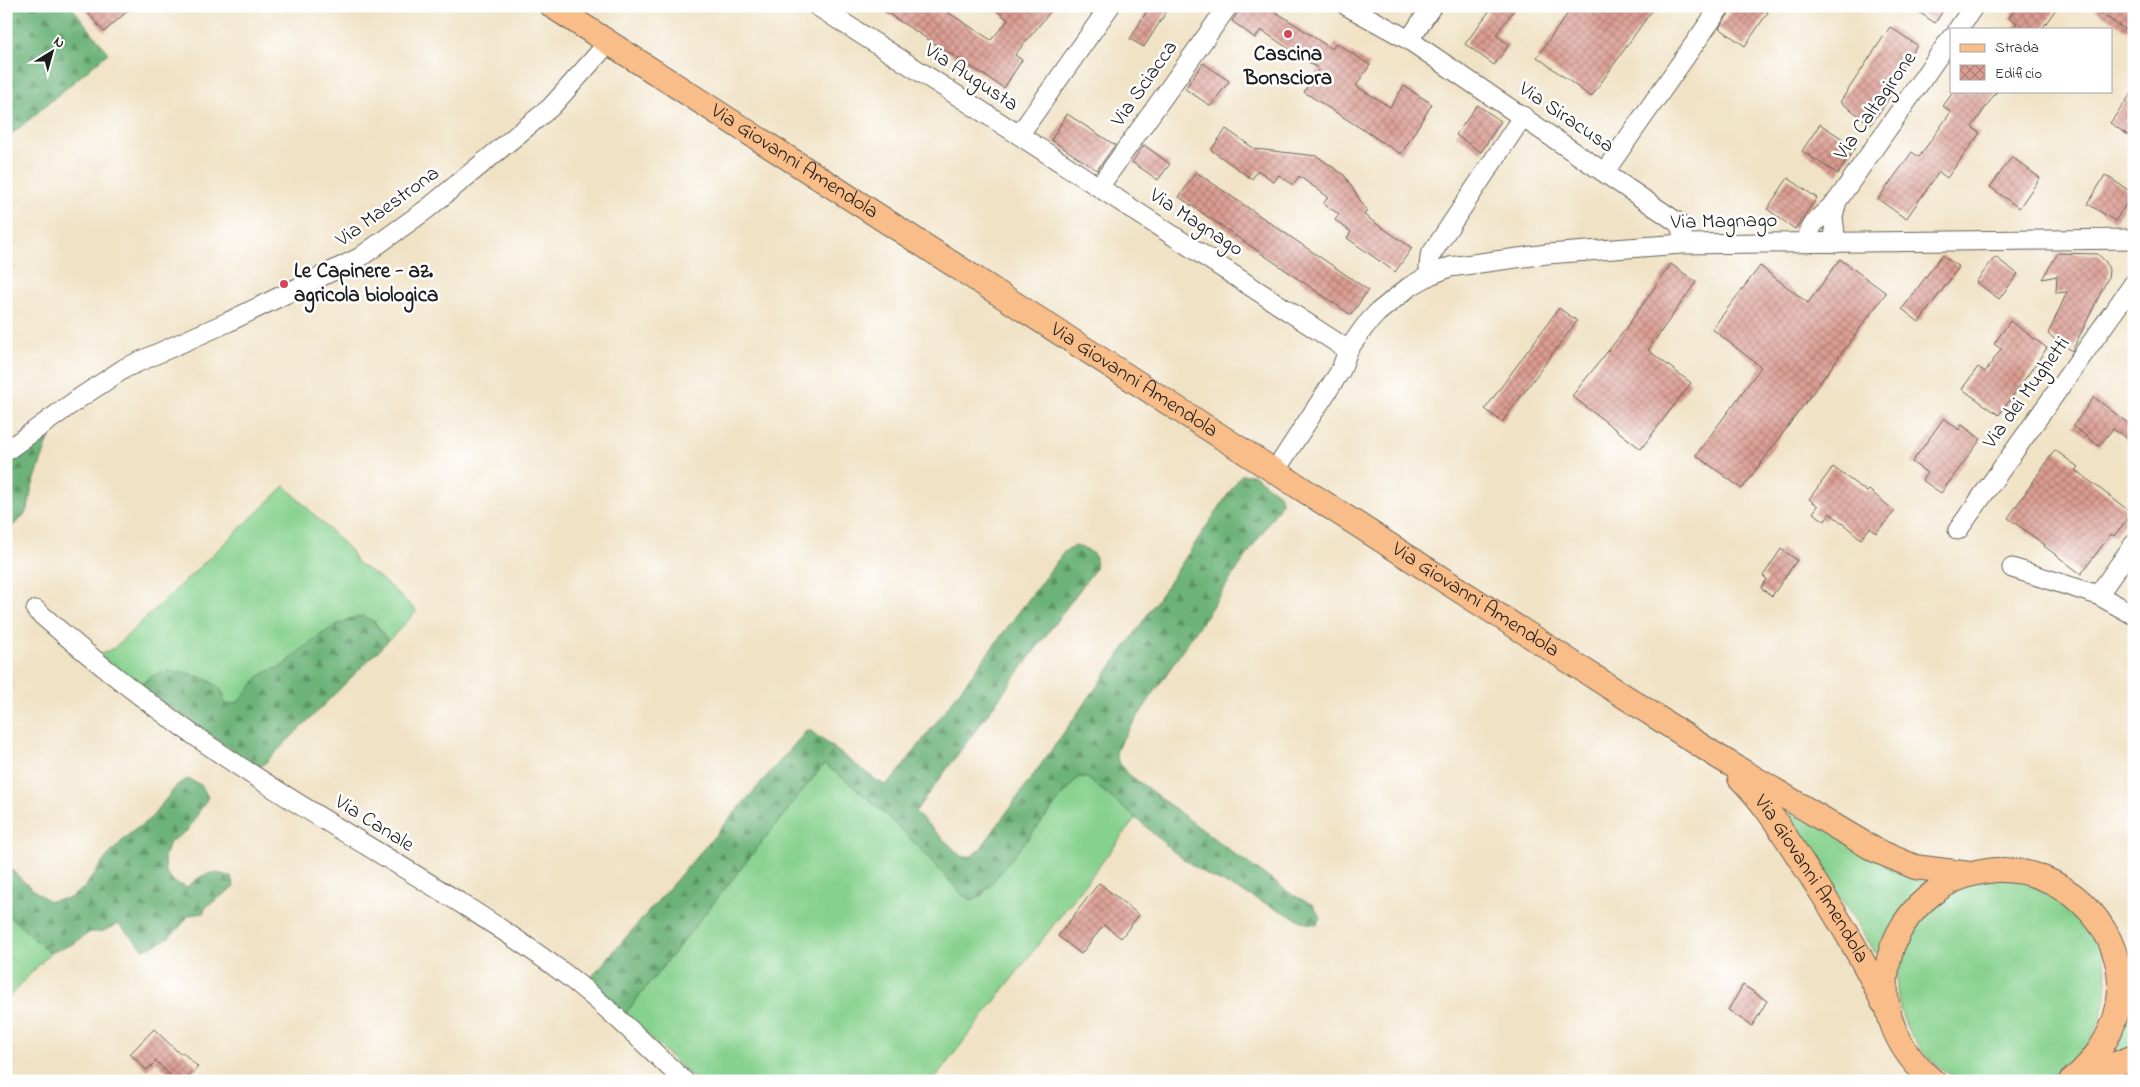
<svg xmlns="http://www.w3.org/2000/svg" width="2140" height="1087" viewBox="0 0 2140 1087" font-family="'Indie Flower',sans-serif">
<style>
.grass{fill:#87d18e;stroke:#527655}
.forest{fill:url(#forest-firs);stroke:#44684a}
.building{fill:url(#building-cross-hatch)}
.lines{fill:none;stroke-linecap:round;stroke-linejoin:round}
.minor-casing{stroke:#666157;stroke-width:21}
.major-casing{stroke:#666157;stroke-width:26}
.minor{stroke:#fff;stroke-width:19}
.major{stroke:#f8bd89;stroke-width:24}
.poi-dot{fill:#d1495b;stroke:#fff;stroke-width:2}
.labels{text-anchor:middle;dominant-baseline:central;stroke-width:5;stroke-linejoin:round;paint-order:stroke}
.poi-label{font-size:21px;font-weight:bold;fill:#1c1c1c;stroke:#fff}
.street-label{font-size:21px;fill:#1c1c1c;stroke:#fff}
</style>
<defs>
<pattern id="forest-firs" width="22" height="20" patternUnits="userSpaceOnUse" patternTransform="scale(1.25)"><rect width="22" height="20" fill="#6db379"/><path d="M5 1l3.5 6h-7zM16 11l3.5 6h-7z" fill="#599162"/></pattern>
<pattern id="building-cross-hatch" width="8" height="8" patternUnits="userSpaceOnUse" patternTransform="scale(1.25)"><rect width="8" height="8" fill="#db9c91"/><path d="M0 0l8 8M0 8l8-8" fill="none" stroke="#b17e76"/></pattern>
</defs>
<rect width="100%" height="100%" fill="#fff"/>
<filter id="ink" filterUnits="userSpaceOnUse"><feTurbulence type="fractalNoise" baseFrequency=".02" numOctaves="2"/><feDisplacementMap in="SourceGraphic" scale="10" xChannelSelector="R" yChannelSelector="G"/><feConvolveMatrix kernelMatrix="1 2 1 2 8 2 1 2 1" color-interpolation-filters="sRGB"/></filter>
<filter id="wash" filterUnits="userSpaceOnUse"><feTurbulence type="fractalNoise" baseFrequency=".0096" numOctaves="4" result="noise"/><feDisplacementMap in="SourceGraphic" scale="20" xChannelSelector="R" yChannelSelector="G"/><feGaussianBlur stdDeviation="1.12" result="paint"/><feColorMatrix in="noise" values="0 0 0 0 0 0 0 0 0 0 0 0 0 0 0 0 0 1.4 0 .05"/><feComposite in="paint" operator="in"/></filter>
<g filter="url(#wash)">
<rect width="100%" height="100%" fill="#f0e2c5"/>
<path class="grass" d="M285 486 351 551 356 562 379 577 417 611 388 641 374 621 351 618 337 625 306 646 283 666 274 669 245 693 241 702 233 705 225 704 223 693 164 672 152 677 139 686 99 655 114 648Z
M824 764 847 780 907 834 933 862 981 896 1078 777H1086L1136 818 933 1081H696L625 1014Z
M1785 810 1928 879 1879 954 1875 952 1827 876 1783 813Z
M1897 983a105 105 0 1 1 210 0a105 105 0 1 1-210 0Z
M6 913 50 953 6 1000Z
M2134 1007V1048L2114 1053 2112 1051 2128 1010Z"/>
<path class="forest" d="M6 6H71L108 53 6 139Z
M54 425 31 490 29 504 25 514 6 533V458Z
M1241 475H1254L1279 494 1282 503 1126 734C1113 753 1113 755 1127 773L1236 855 1293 895 1313 905 1320 917 1317 924 1306 923 1205 874 1175 853 1136 818 1086 777H1078L981 896 972 900 962 895C920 847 877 801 824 764L625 1014 587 982 808 729 876 780 885 785 895 777 1064 552 1075 546 1087 549 1096 557 1095 569 915 812 962 857 972 856 981 848 1131 639Z
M362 616 373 621 388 641 259 769 139 686C146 680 153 675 162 672 178 668 214 678 222 692 224 695 224 700 225 704 243 707 247 689 258 678 264 671 274 670 282 666 287 664 291 658 296 654 315 638 337 621 362 616Z
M188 779 201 785 208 797 188 830 170 842 164 856 165 871 175 883 187 887C203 874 210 869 231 877L234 887 206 907 203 913 189 915C176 933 165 943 143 949L118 924 101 932H90L73 944 50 953 6 913V865L32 889 49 901 70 898 84 888 106 858 128 835 151 818 178 784Z"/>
<g id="blocks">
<path class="building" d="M82 6H133L104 32Z
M876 6H938L991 40 1008 20 991 6H1055L1015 55 1022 60 1004 88Z
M1150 6H1170L1144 47 1130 39Z
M1242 6H1267L1332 49 1336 43 1370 65 1356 86 1390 107 1404 86 1432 104 1401 154 1304 92 1319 69 1261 30 1255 38 1232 21Z
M1493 6H1517L1496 35 1509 45 1494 65 1465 44Z
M1573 6H1655L1591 97 1537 57Z
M1732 6H1759L1768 12 1745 46 1719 28 1730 12Z
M1910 6H1946L1935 23Z
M2017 6H2058L2042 29H2013L2017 23 2009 18Z
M2089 6H2134V35Z
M1890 27 1917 45 1885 93 1890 97 1871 124 1840 102Z
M1203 63 1229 81 1211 106 1185 89Z
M2134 90V139L2110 123Z
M1954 91H1997L1972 127 1980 133 1947 178 1939 172 1906 219 1878 199 1912 152 1919 157 1951 112 1943 106Z
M1477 105 1501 121 1481 152 1456 135Z
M1067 114 1115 145 1097 170 1051 140Z
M1820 124 1855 147 1838 174 1802 151Z
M1226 129 1255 149 1317 156 1344 175 1367 211 1364 215 1412 248 1395 272 1347 238 1351 232 1335 220 1339 214 1323 204 1328 197 1299 176 1293 185 1279 175 1274 182 1258 170 1252 179 1211 150Z
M1144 145 1170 164 1158 180 1132 162Z
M2012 157 2040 178 2019 208 1990 187Z
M1196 172 1368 290 1351 315 1179 197Z
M2105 175 2133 193 2115 221 2088 204Z
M1788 178 1817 198 1795 229 1767 209Z
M2058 253 2098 254 2106 262 2109 270 2108 278 2072 351 2048 334 2067 292 2056 293 2057 276 2042 279Z
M1942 255 1959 267 1919 322 1902 309Z
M1995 257 2018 274 1999 299 1976 282Z
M1840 259 1886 293 1742 489 1696 455 1761 367 1712 329 1760 266 1808 303Z
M1671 264 1696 282 1648 350 1691 383 1641 449 1572 396 1624 331Z
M1559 308 1577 321 1502 422 1485 409Z
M2010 321 2047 348 1999 415 1962 389 1978 367 1985 372 2001 349 1994 344Z
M2094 397 2134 428V443L2113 429 2099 446 2073 426Z
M1944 418 1959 430 1962 425 1981 439 1941 493 1922 480 1927 473 1912 462Z
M2055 450 2078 467 2075 470 2132 513 2114 536 2111 534 2081 574 2044 546 2045 545 2008 518Z
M1833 467 1867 492 1869 490 1895 511 1876 533 1870 528 1861 539 1830 513 1825 521 1813 513 1818 506 1809 499Z
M1781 549 1797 560 1772 596 1761 588 1767 579 1763 576Z
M1099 883 1139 915 1121 938 1104 925 1081 954 1058 936Z
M1743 985 1767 1001 1752 1026 1728 1010Z
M154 1029 180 1054 182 1052 198 1067 185 1081H176L156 1061 147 1070 130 1054Z"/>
</g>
</g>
<g filter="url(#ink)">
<use href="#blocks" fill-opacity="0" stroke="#666157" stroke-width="1"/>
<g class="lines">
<g class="minor-casing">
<path id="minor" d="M817 6 1019 135 1110 6
M1347 6 1409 40
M1432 6 1409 40 1677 222 1682 229V244
M1958 29 1974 6
M1019 135 1348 350
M1605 171 1721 6
M1099 187 1228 6
M1807 243C1808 223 1824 214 1837 201L1951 38
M1836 243 1833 217 1837 201
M1430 275 1429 267 1430 256 1523 116
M6 451 81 397 125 368 228 322 359 258 427 209 551 107 609 42
M1275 471 1341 370 1348 350 1365 326 1377 313 1409 287 1430 275 1450 267 1547 254 1682 244 2134 239
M1958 530 2134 283
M2012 568 2098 595 2134 615
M2098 595 2134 544
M36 610C97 664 160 713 227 758 337 832 455 893 561 971 605 1004 644 1043 684 1081"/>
</g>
<g class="major-casing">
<g id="major">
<path id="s1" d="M552 6 1717 756 1875 850 1915 867 1970 874"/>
<path id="s2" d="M1740 778C1767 805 1787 839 1807 870 1835 913 1862 956 1883 1002"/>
<path d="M2081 1077 2134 1057"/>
<path d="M1933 1081C1899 1052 1880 1013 1887 968 1892 937 1909 911 1933 893 1951 879 1974 872 1996 870 2060 867 2120 922 2120 986 2120 1024 2099 1058 2071 1081"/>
</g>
</g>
<use href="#minor" class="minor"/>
<use href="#major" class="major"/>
</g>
</g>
<g class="poi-dot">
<circle cx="1288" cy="34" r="5"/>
<circle cx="284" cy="284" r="5"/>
</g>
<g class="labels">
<g class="poi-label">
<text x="1288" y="55">Cascina<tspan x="1288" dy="24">Bonsciora</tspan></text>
<text x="294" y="272" text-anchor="start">Le Capinere - az.<tspan x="294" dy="24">agricola biologica</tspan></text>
</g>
<g class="street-label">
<text transform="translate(971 78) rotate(33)">Via Augusta</text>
<text transform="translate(1145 84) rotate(-55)">Via Sciacca</text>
<text transform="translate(1876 106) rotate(-55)">Via Caltagirone</text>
<text transform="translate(1566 118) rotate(34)">Via Siracusa</text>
<text stroke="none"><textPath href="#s1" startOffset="288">Via Giovanni Amendola</textPath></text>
<text transform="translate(388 207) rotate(-36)">Via Maestrona</text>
<text transform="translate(1724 222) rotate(-1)">Via Magnago</text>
<text transform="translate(1196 223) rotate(33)">Via Magnago</text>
<text stroke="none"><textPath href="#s1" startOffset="692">Via Giovanni Amendola</textPath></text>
<text transform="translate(2027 393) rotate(-54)">Via dei Mughetti</text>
<text stroke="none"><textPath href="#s1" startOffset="1098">Via Giovanni Amendola</textPath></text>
<text transform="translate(374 824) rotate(32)">Via Canale</text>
<text stroke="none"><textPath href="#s2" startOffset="124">Via Giovanni Amendola</textPath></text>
</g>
</g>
<rect width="2140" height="1087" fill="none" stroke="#fff" stroke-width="25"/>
<rect x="1950" y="28" width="162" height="65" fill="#ffffff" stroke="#a4a4a4"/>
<rect x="1960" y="44" width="25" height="8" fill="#f8bd89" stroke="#a4a4a4"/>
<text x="1995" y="52" font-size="15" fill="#1c1c1c">Strada</text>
<rect x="1960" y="65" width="25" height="15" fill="url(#building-cross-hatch)" stroke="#a4a4a4"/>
<text x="1995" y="78" font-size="15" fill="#1c1c1c">Edificio</text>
<g transform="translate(52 52) rotate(37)" stroke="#ffffff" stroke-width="4" paint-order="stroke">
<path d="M0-4L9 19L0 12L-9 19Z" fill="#1c1c1c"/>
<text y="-8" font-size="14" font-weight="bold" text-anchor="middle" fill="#1c1c1c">N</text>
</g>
</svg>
